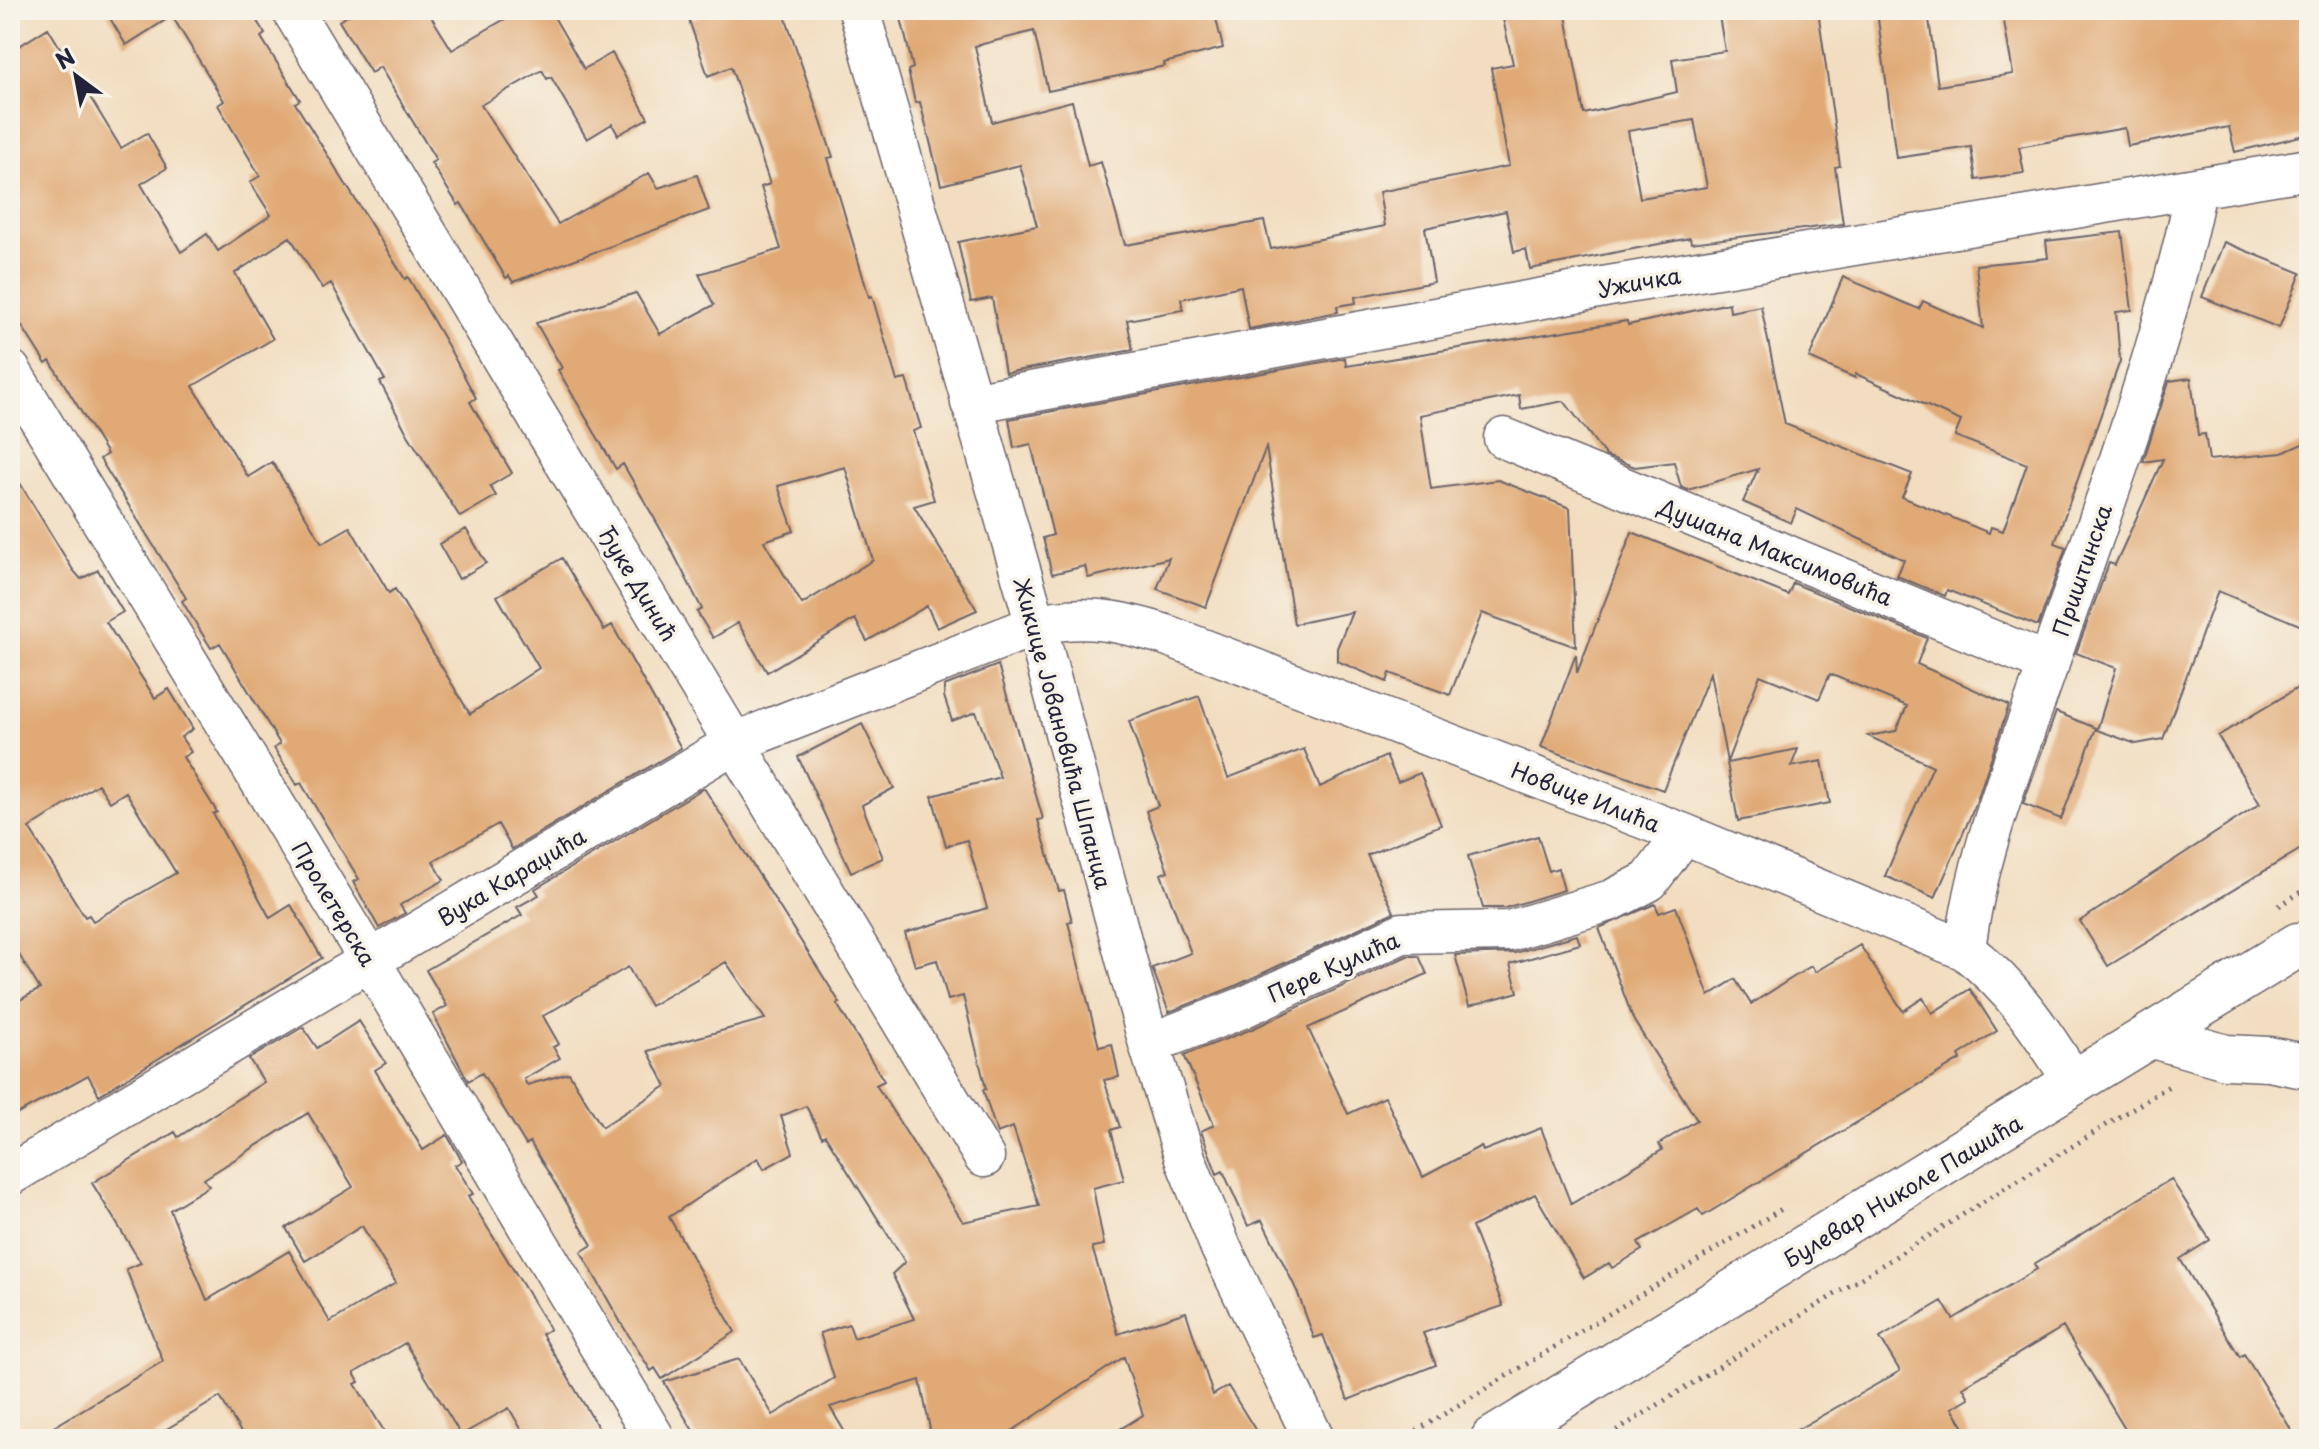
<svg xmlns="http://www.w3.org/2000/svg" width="2319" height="1449" viewBox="0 0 2319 1449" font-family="'Playpen Sans',sans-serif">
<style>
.building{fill:#e0a975;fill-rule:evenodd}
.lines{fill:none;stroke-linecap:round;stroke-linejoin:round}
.minor-casing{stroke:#6b636a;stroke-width:43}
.major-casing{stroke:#6b636a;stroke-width:47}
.path{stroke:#6b636a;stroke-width:5;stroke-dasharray:2 6;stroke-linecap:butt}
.minor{stroke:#fff;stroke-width:40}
.major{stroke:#fff;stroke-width:44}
.labels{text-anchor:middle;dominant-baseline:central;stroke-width:7;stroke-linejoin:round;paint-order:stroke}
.street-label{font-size:22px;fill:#22223b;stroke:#f7f3e8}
</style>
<rect width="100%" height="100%" fill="#f7f3e8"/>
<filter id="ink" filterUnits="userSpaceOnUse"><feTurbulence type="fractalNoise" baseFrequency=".0125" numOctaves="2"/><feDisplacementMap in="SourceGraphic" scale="16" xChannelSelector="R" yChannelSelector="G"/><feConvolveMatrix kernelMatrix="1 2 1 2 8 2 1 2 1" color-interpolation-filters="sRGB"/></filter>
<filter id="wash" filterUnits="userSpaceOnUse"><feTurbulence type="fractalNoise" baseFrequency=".006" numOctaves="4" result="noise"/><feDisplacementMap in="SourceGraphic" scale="32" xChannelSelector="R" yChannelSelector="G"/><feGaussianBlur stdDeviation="1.8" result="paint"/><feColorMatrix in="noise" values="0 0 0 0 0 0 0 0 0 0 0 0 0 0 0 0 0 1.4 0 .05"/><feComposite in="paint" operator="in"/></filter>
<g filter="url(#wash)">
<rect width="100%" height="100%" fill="#f2ddc0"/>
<g id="blocks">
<path class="building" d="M105 10H250L265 34 261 37 300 100 295 103 405 279 408 277 448 346 476 398 470 402 512 473 490 486 496 496 460 517 408 435 380 382 385 380 331 283 322 288 290 237 235 273 273 339 193 386 248 477 272 462 322 543 350 527 389 593 395 589 470 714 539 668 497 596 562 558 604 630 612 625 681 748 512 849 498 824 433 861 444 880 400 905 405 913 379 928 353 882 359 879 301 783 297 785 274 748 280 744 220 643 211 648 182 601 186 598 100 459 107 454 50 361 46 364 10 307V52L48 28 121 148 147 133 167 168 141 184 181 252 207 234 218 251 271 215 250 182 260 176 218 105 224 101 172 16 126 45Z
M357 10H427L452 50 520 10H550L584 69 612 53 648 118 618 135 612 124 587 139 551 77 547 79 542 70 481 105 558 224 649 173 658 188 697 175 709 210 513 282 509 276 506 278 461 203 458 205 431 163 436 160 380 67 371 73 339 21Z
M716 10H783L833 157 828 158 869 297 872 296 897 381 906 379 921 428 913 431 934 500 914 506 977 610 937 628 927 606 867 641 855 619 767 672 738 623 713 638 697 612 702 609 664 535 623 464 616 469 558 370 562 368 536 323 636 293 660 334 714 305 699 274 781 249 761 187 770 184 731 67 708 76 689 20ZM845 467 873 560 802 604 764 541 794 531 778 486Z
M899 10H1214L1223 48 1164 63 1165 66 1048 91 1034 31 975 46 992 122 1072 101 1088 166 1101 162 1125 245 1264 221 1271 249 1385 226 1379 192 1509 166 1491 68 1513 64 1501 10H1565L1584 114 1677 92 1672 59 1725 51 1718 10H1818L1840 166 1835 167 1843 224 1691 243 1690 238 1530 269 1526 249 1514 252 1506 211 1425 228 1434 282 1355 297 1356 303 1337 306 1338 312 1249 329 1241 286 1181 299 1183 310 1127 320 1133 350 1005 373 992 298 971 302 958 242 1037 226 1020 165 941 185 920 102 915 103 908 70 913 68ZM1694 120 1707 187 1640 198 1628 131Z
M2002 10H2300L2309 43V134L2235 152 2229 127 2128 146 2125 128 2019 147 2024 173 1976 180 1971 147 1896 158 1878 19 1928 12 1938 86 2013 74Z
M2122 232 2132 310 2116 312 2120 361 2055 543 2066 547 2038 626 1947 590 1945 596 1897 576 1904 560 1797 509 1791 523 1743 502 1758 469 1688 490 1681 487 1674 462 1635 467 1606 456 1564 401 1521 409 1519 395 1420 415 1431 489 1498 480 1570 508 1576 647 1482 613 1450 695 1390 673 1387 682 1337 661V648L1352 612 1294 624 1266 447 1206 607 1157 589 1169 558 1088 578 1085 566 1052 574 1043 538 1053 535 1031 444 1014 448 1009 419 1345 358 1346 366 1627 321 1628 325 1729 303 1730 312 1761 306 1785 424 1912 474 1902 497 1989 533 1991 527 2003 531 2027 464 1955 436 1961 421 1856 374 1855 378 1809 358 1843 277 1919 309 1923 301 1983 328 1976 265 2048 258 2046 241Z
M2224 242 2301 273 2279 328 2202 297Z
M2191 378 2198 435 2205 434 2209 460 2282 453 2309 441V629L2218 591 2163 739 2136 744 2097 730 2116 668 2076 653 2109 563 2115 565 2163 459 2143 462 2169 381Z
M10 467 73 570 81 579 98 570 123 612 106 622 155 698 169 689 193 729 181 737 191 752 183 757 217 812 213 814 270 918 291 905 322 958 99 1095 88 1075 10 1118V1005L40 989 10 940ZM98 784 110 802 126 792 176 873 93 921 89 915 85 917 29 828Z
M466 529 486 563 459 579 439 544Z
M1632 532 1788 595 1793 583 1927 638 1917 664 2009 705 1975 806 1935 898 1885 876 1933 766 1868 736 1896 731 1907 706 1830 674 1819 699 1760 675 1727 762 1710 673 1663 790 1541 747 1576 654 1577 673Z
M998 665 1043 819 1038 820 1059 891 1064 890 1072 921 1068 922 1099 1047 1112 1044 1119 1077 1104 1080 1120 1127 1111 1130 1124 1180 1093 1188 1104 1245 1092 1247 1118 1334 1186 1312 1213 1395 1228 1386 1261 1439H1104L1143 1415 1124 1357 1000 1439H932L920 1380 830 1407 849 1439H698L664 1382 739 1359 773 1415 834 1378 820 1333 849 1324 854 1338 914 1319 892 1274 905 1262 825 1135 822 1137 806 1106 781 1116 793 1153 764 1169 758 1158 669 1217 735 1332 662 1379 655 1368 651 1371 621 1323 581 1252 592 1245 530 1142 526 1145 482 1073 468 1081 433 1014 447 1006 426 970 522 915 517 907 539 895 535 889 704 788 840 1003 837 1004 884 1081 876 1085 963 1222 1039 1206 1013 1127 997 1133 983 1090 986 1089 963 996 948 1000 937 960 915 966 905 933 987 908 967 840 946 846 932 796 1000 777 976 712 952 721 944 696V686ZM726 962 765 1019 648 1051 666 1086 602 1127 569 1073 527 1085 524 1079 560 1058 553 1047 559 1044 543 1016 628 967 650 1006Z
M2309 681V844L2108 966 2080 921 2260 804 2218 736Z
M1199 696 1228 778 1304 749 1320 787 1386 756 1398 782 1420 773 1441 825 1367 855 1394 912 1233 987 1169 1012 1152 968 1191 953 1161 874 1168 871 1146 811 1158 806 1129 721Z
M2056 712 2096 728 2061 819 2023 804Z
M862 724 894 788 862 805 883 858 851 872 798 757Z
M1798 749 1791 767 1822 761 1830 803 1738 821 1727 763Z
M1538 836 1549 871 1558 868 1564 890 1505 908H1483L1468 856Z
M1655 904 1659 913 1676 907 1709 996 1735 979 1751 1004 1811 966 1815 972 1860 945 1903 1011 1923 998 1932 1013 1970 989 1997 1031 1959 1055 1961 1059 1703 1216 1698 1209 1638 1243 1642 1250 1612 1268 1609 1263 1584 1278 1535 1194 1472 1227 1503 1306 1423 1333 1436 1365 1348 1400 1323 1335 1314 1338 1297 1291 1262 1220 1248 1226 1223 1171 1217 1174 1201 1131 1214 1125 1184 1055 1252 1029 1407 956H1419L1427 974 1308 1028 1348 1114 1385 1097 1423 1177 1481 1146 1483 1151 1541 1128 1571 1204 1662 1150 1659 1144 1697 1120 1634 1021 1599 928Z
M1577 935 1580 944 1510 964 1518 992 1469 1006 1455 955 1515 953Z
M359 1021 386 1063 375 1070 423 1150 447 1135 462 1161 455 1165 473 1194 468 1196 550 1329 542 1334 605 1439H527L509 1408 461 1435 405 1343 354 1373 359 1382 355 1384 389 1439H245L220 1397 150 1439H34L163 1361 126 1269 141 1263 92 1183 175 1132 178 1137 264 1082 249 1059 303 1027 317 1048ZM308 1113 353 1187 286 1228 305 1261 362 1226 396 1283 330 1322 289 1251 207 1300 170 1210 209 1186 204 1179Z
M2171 1179 2210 1240 2180 1259 2240 1357 2244 1354 2297 1439H2131L2063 1327 1963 1387 1969 1398 1952 1408 1971 1439H1781L1900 1371 1880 1338 1942 1301 1953 1319 2037 1269 2034 1264Z"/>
</g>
</g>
<g filter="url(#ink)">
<use href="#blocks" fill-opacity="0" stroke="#6b636a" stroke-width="2"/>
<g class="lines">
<g class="minor-casing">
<path id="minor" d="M292 10 984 1157
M859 10 1036 625 1149 1044 1186 1161 1221 1248 1314 1439
M10 370 370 961 655 1439
M971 403 1609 286 2309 169
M1504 438 2049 664
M1965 950C1977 851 2015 760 2048 665 2103 509 2162 352 2196 190
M1149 1044 1242 1008 1402 933 1509 931 1612 900 1649 881 1684 834
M10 1175 736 742 1036 625C1082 613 1121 621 1166 635L1684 834 1965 950C2013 987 2043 1033 2075 1084"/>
</g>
<g class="major-casing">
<path id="major" d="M2153 1036 2226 1057 2269 1059 2309 1067
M1493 1439 2298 945"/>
</g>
<path class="path" d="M2279 906 2309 887
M1403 1439 1785 1207
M1603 1439 2169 1086"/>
<use href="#minor" class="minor"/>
<use href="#major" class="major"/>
</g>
</g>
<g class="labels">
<g class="street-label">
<text transform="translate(1639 281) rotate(-10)">Ужичка</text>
<text transform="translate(1776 551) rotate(22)">Душана Максимовића</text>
<text transform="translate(2081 570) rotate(-71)">Приштинска</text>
<text transform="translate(639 583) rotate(59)">Ђуке Динић</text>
<text transform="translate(1064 733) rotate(75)">Жикице Јовановића Шпанца</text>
<text transform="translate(1586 796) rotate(21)">Новице Илића</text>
<text transform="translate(511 876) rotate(-31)">Вука Караџића</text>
<text transform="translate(335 903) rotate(59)">Пролетерска</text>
<text transform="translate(1333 966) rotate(-24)">Пере Кулића</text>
<text transform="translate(1902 1190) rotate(-31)">Булевар Николе Пашића</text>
</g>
</g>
<rect width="2319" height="1449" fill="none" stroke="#f7f3e8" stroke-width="40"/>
<g transform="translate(76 76) rotate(328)" stroke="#f7f3e8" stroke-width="6" paint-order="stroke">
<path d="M0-6L14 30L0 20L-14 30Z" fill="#22223b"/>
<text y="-12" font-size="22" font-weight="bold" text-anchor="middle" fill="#22223b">N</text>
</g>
</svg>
